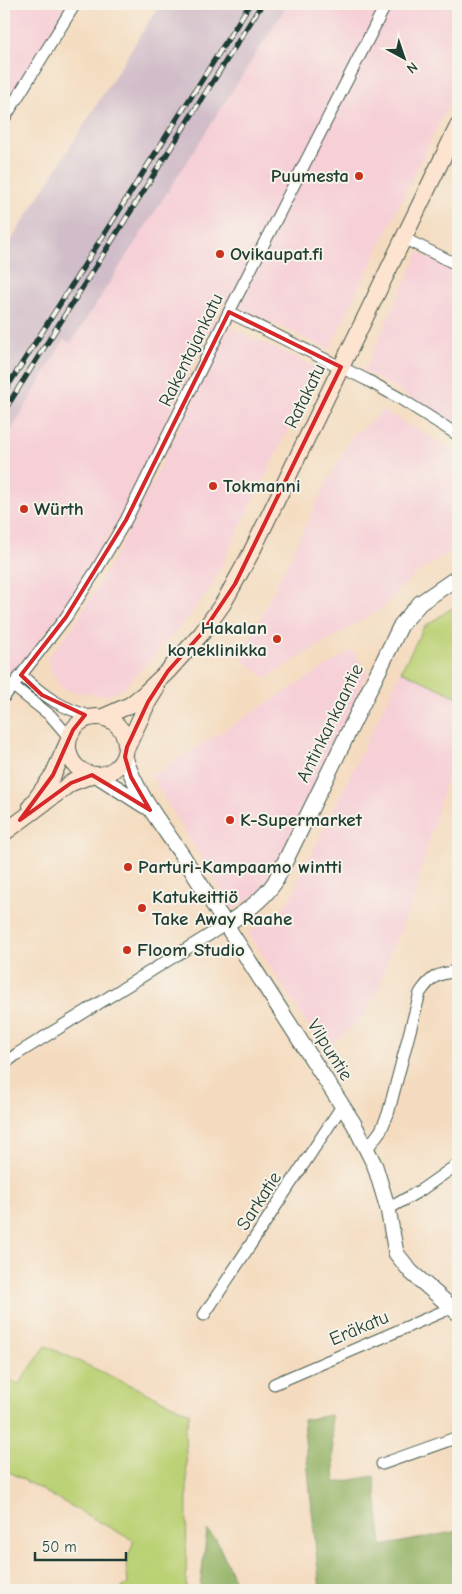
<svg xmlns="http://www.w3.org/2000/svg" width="462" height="1594" viewBox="0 0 462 1594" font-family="'Comic Neue',sans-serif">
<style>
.built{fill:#f6cfd7}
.industrial{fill:#d1bdc9}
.green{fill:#bbd175;stroke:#6d8754}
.forest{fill:#94b366;stroke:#5a784d}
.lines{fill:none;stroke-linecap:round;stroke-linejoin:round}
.minor-casing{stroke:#3f5549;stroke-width:13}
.tertiary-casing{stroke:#3f5549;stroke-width:17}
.secondary-casing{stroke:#3f5549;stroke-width:18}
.minor{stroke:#fff;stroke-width:11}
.tertiary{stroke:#fff;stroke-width:15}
.secondary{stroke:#fde4d0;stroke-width:16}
.rail-casing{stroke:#1f3d34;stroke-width:5.5}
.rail{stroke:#f7f3e8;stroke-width:4;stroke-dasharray:11;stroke-linecap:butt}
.marked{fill:none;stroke:#d62828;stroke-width:4;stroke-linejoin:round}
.poi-dot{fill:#c8321e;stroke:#f7f3e8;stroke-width:2}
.labels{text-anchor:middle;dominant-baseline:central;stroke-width:4;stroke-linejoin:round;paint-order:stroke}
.poi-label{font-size:19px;font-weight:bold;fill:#1f3d34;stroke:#f7f3e8;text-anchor:start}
.street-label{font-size:19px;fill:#1f3d34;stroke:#f7f3e8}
</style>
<rect width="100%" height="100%" fill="#f7f3e8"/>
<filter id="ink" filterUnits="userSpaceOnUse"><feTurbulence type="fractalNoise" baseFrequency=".02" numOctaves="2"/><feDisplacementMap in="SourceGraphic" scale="10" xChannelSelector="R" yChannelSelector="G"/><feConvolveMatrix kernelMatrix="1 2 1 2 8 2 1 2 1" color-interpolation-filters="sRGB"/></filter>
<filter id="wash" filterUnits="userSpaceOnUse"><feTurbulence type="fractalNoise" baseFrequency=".0096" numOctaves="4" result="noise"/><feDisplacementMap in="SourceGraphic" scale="20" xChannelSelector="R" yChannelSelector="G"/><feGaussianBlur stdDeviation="1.12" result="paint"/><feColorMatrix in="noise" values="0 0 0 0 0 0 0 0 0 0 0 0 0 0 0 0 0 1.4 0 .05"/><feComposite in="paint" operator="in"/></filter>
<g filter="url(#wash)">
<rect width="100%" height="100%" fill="#f4dbbf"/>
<path class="built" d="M4 4H74L4 118Z
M288 4H458V84L329 350 225 300 120 516 62 613 4 683V443L64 340 71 343Z
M419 252 458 271V425L364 371Z
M229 327 318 368 212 585 189 617 124 688 108 695 71 692 58 684 47 659 73 627 119 549Z
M383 411 458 452V546L414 575 382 608 266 678 241 658 325 486 353 436Z
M352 650 368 672 277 864 260 891 233 910 151 776Z
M401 671 458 697V736L411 907 390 952 379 987 366 1012 357 1022 325 1051 248 933 275 916 289 901Z"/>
<path class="industrial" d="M160 4H288L71 343 64 340 4 443V252Z"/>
<path class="green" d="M458 604V697L401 671 424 627Z
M46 1346 190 1413 185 1431 187 1483 186 1590H118L128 1584 126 1562 134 1541 4 1469V1377L19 1384Z"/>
<path class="forest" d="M331 1415 335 1483 374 1476 382 1546 453 1532 458 1529V1590H320L303 1420Z
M207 1531 216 1539 239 1590H201L200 1587Z"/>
</g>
<g filter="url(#ink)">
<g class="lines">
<g class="minor-casing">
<path id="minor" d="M4 119 75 4
M403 238 458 265
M229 312 367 380 401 399 458 435
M21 675C46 698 61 708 93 717
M13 686 51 716 69 737
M4 697 66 617 97 569 126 520 229 312 386 4
M4 1064 17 1054 225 925
M367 1149 381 1130 388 1114 420 993C432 975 438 974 458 971
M388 1209 421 1190 458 1164
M204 1315 342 1106
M274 1384 444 1311 458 1306
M382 1464 458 1437"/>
</g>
<g class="tertiary-casing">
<path id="tertiary" d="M125 757C137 796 164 827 186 861 241 950 298 1037 354 1124L375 1166 388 1209 396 1253 411 1272 458 1313
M98 776 145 806
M225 925C244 913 262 901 275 882L401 625 420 603 458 577"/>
</g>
<g class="secondary-casing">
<path id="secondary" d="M68 746a29 29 0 1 1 58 0a29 29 0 1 1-58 0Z
M103 717 130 705 144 694 168 671 202 633 224 602 251 553 458 126
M127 747 148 702 156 689
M31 806 53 775 68 742
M4 833 71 783 92 775"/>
</g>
<use href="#minor" class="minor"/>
<use href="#tertiary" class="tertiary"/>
<use href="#secondary" class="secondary"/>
<g class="rail-casing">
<path id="rail" d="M4 392 250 4
M4 411 262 4"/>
</g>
<use href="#rail" class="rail"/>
</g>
</g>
<path class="marked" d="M229 312 341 367 235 584 202 633 168 671 148 702 127 747 125 757 131 777 150 810 92 775 71 783 20 820 53 775 73 730 85 715 42 695 21 675 66 617 126 520Z"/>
<g class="poi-dot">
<circle cx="359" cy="176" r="5"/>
<circle cx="220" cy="254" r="5"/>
<circle cx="213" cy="486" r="5"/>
<circle cx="24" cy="509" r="5"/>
<circle cx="277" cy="639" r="5"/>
<circle cx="230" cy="820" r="5"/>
<circle cx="128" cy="867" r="5"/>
<circle cx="142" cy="908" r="5"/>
<circle cx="127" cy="950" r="5"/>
</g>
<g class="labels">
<g class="poi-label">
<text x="349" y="176" text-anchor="end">Puumesta</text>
<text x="230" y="254">Ovikaupat.fi</text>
<text x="223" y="486">Tokmanni</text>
<text x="34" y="509">Würth</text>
<text x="267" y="628" text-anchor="end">Hakalan<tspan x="267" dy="22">koneklinikka</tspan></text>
<text x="240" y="820">K-Supermarket</text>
<text x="138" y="867">Parturi-Kampaamo wintti</text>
<text x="152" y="897">Katukeittiö<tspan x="152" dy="22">Take Away Raahe</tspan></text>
<text x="137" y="950">Floom Studio</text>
</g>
<g class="street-label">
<text transform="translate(191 350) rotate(-64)">Rakentajankatu</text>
<text transform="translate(305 396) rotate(-64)">Ratakatu</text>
<text transform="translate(330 723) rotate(-64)">Antinkankaantie</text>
<text transform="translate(330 1050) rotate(58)">Vilpuntie</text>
<text transform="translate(259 1201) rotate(-57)">Sarkatie</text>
<text transform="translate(359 1328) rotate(-23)">Eräkatu</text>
</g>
</g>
<rect width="462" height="1594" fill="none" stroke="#f7f3e8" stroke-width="20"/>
<g transform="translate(404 58) rotate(140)" stroke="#f7f3e8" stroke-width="4" paint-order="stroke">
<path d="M0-4L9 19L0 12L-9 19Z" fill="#1f3d34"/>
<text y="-8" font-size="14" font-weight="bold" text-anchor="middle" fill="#1f3d34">N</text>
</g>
<path d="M35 1552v8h91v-8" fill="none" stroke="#1f3d34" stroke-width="2.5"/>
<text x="42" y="1552" font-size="15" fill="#1f3d34" stroke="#f7f3e8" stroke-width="4" paint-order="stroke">50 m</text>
</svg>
